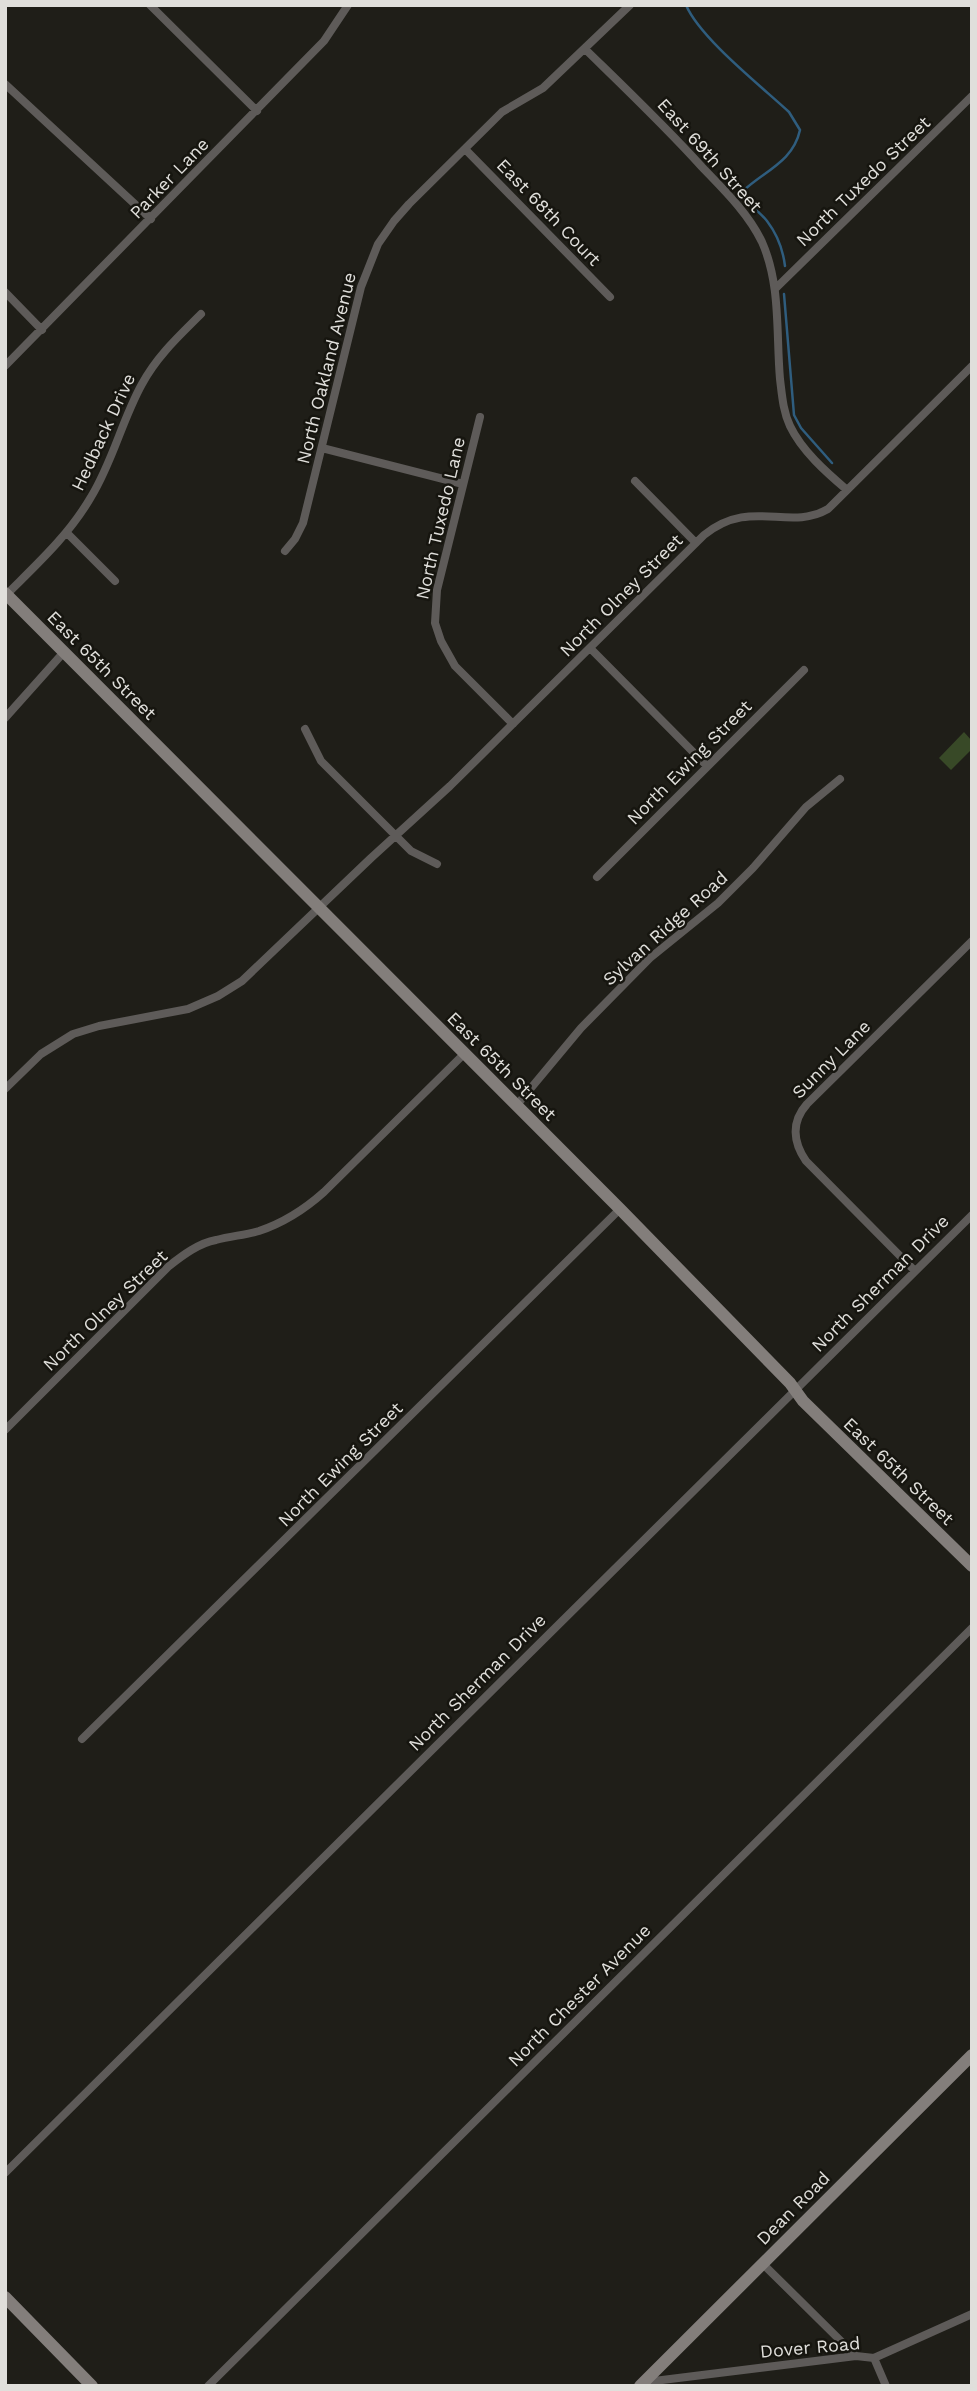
<svg xmlns="http://www.w3.org/2000/svg" width="977" height="2391" viewBox="0 0 977 2391" font-family="'Work Sans',sans-serif">
<style>
.green{fill:#384927}
.lines{fill:none;stroke-linecap:round;stroke-linejoin:round}
.stream{stroke:#2f5d7e;stroke-width:2.5}
.street{stroke:#5e5b59;stroke-width:8}
.secondary{stroke:#837e7b;stroke-width:12}
.labels{text-anchor:middle;dominant-baseline:central;stroke-width:5;stroke-linejoin:round;paint-order:stroke}
.street-label{font-size:18px;fill:#e0dfdb;stroke:#16150f}
</style>
<rect width="100%" height="100%" fill="#1f1e18"/>
<path class="green" d="M964 732 972 741V749L951 770 939 758Z"/>
<g class="lines">
<path class="stream" d="M686 5C700 38 761 86 789 112L800 130C793 162 764 171 743 191 745 203 759 211 767 221 777 234 783 250 785 266
M784 294 794 415 801 428 832 463"/>
<path class="street" d="M150 5 257 111
M585 49C625 88 665 126 702 167 724 190 748 213 762 242 781 285 776 333 780 379 782 395 783 411 790 426 802 451 826 472 847 490
M5 84 151 219
M465 149 610 297
M776 288 972 96
M5 292 42 330
M5 366 324 41 348 5
M480 417 437 590 435 623 441 641 455 666 513 724
M322 448 463 484
M635 481 696 543
M67 533 115 581
M285 551 295 539 303 523 361 287 378 244 394 221 409 204 502 112 543 88 630 5
M7 594C37 564 69 535 91 497 113 461 122 420 142 384 157 356 179 336 201 314
M590 648 707 766
M5 718 64 652
M305 729 321 761 411 851 437 864
M597 877 804 670
M5 1089 41 1054 73 1034 99 1026 188 1009 218 996 242 981 371 858 450 786 704 535C751 497 788 532 828 509L972 366
M516 1106 581 1028 650 958 718 903 753 868 806 807 840 779
M915 1271 806 1161C793 1142 791 1122 807 1104L972 941
M5 1430 169 1266C183 1255 199 1243 216 1240 231 1236 245 1235 259 1231 283 1223 305 1209 324 1192L465 1053
M82 1739 620 1209
M5 2173 972 1215
M762 2263 856 2356
M874 2358 886 2386
M646 2382 856 2356 874 2358 972 2314
M208 2386 972 1628"/>
<path class="secondary" d="M5 593 620 1209 790 1383 803 1401 972 1566
M5 2297 92 2386
M640 2386 972 2055"/>
</g>
<g class="labels">
<g class="street-label">
<text transform="translate(710 155) rotate(48)">East 69th Street</text>
<text transform="translate(169 178) rotate(-46)">Parker Lane</text>
<text transform="translate(863 181) rotate(-44)">North Tuxedo Street</text>
<text transform="translate(549 212) rotate(46)">East 68th Court</text>
<text transform="translate(326 368) rotate(-76)">North Oakland Avenue</text>
<text transform="translate(103 432) rotate(-65)">Hedback Drive</text>
<text transform="translate(440 518) rotate(-77)">North Tuxedo Lane</text>
<text transform="translate(621 595) rotate(-45)">North Olney Street</text>
<text transform="translate(102 665) rotate(45)">East 65th Street</text>
<text transform="translate(689 762) rotate(-45)">North Ewing Street</text>
<text transform="translate(665 928) rotate(-42)">Sylvan Ridge Road</text>
<text transform="translate(831 1059) rotate(-45)">Sunny Lane</text>
<text transform="translate(502 1066) rotate(45)">East 65th Street</text>
<text transform="translate(880 1283) rotate(-45)">North Sherman Drive</text>
<text transform="translate(105 1310) rotate(-44)">North Olney Street</text>
<text transform="translate(340 1464) rotate(-45)">North Ewing Street</text>
<text transform="translate(899 1471) rotate(44)">East 65th Street</text>
<text transform="translate(477 1682) rotate(-45)">North Sherman Drive</text>
<text transform="translate(579 1995) rotate(-45)">North Chester Avenue</text>
<text transform="translate(793 2208) rotate(-45)">Dean Road</text>
<text transform="translate(810 2347) rotate(-5)">Dover Road</text>
</g>
</g>
<rect width="977" height="2391" fill="none" stroke="#e0dfdb" stroke-width="14"/>
</svg>
